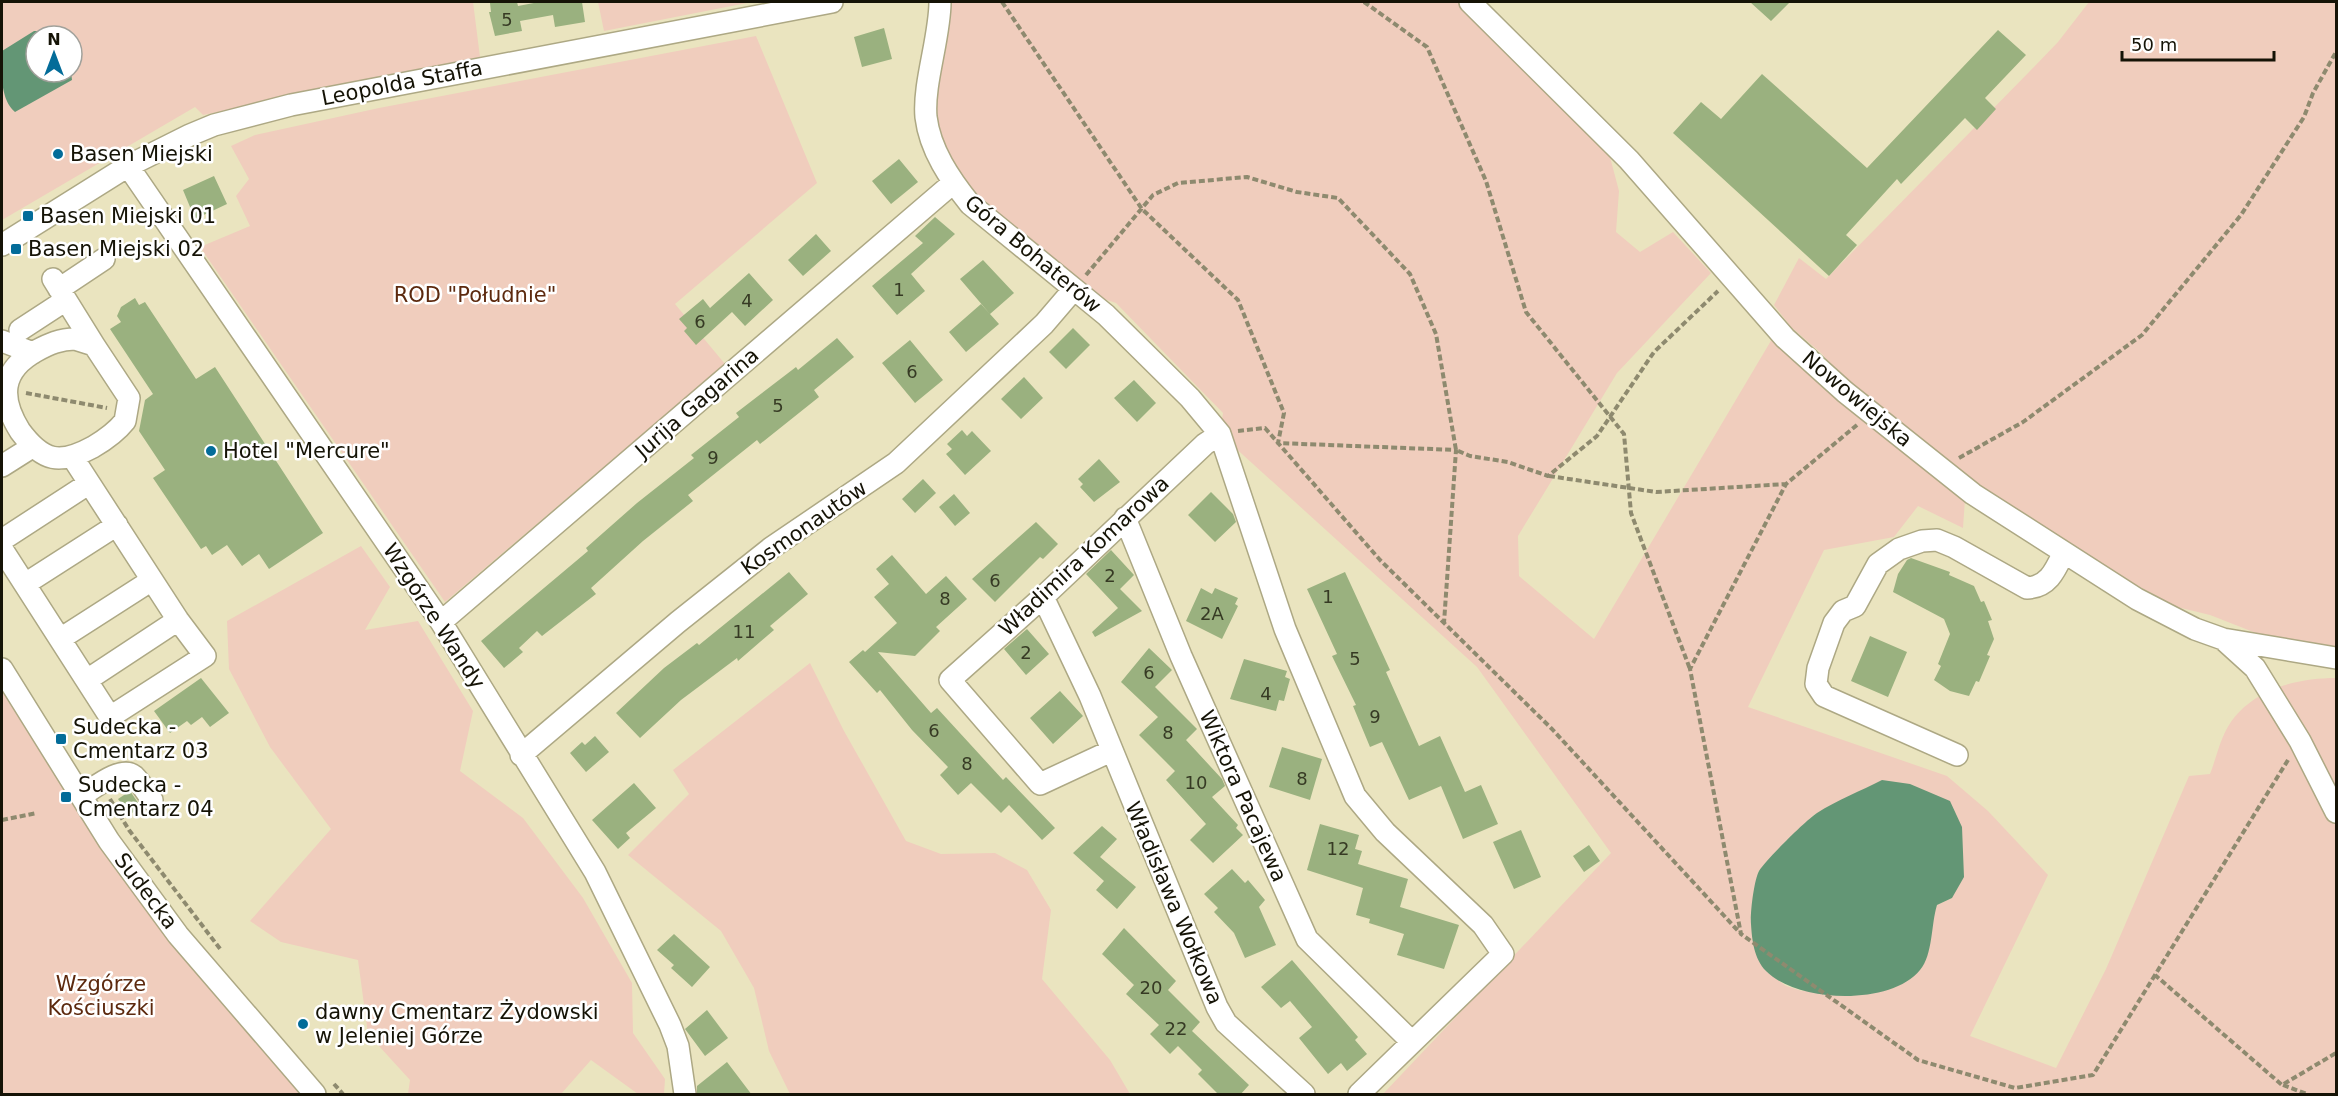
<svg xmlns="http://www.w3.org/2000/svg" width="2338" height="1096" viewBox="0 0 2338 1096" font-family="'DejaVu Sans',sans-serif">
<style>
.green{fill:#f0cdbd;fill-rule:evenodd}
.water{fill:#639675}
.building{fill:#9ab17f}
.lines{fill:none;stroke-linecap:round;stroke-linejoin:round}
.minor-casing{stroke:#ada884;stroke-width:24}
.path{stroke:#8e8a6f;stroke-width:4;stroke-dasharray:6 3;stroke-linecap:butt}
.minor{stroke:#fff;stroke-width:21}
.poi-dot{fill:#036c99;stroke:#fff;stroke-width:2}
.labels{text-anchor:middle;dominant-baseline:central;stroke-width:5;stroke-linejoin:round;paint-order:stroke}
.number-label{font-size:18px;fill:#363a24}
.street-label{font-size:21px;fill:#151306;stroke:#fff}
.poi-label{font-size:21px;fill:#151306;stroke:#fff;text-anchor:start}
.park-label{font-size:21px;fill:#5c290e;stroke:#fff}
</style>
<rect width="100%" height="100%" fill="#eae4bf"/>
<path class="green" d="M2 2H473L480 57 203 115 195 107 2 220ZM36 36H72V72H36Z
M598 2H752L604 31Z
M937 2H1460L1610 157 1619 191 1616 232 1640 252 1673 232 1711 273 1617 373 1518 536 1519 576 1594 639 1772 339 1965 499 1963 528 1918 506 1894 537 1824 550 1748 707 1947 776 1988 811 2048 875 1970 1036 2056 1068 2106 969 2189 776 2210 774C2216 759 2220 739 2229 725 2252 689 2297 678 2336 678V1094H1383L1611 853 1477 667 1220 434 1223 413 1116 303 1074 289 939 161 932 45ZM1815 814 1952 898 1937 905 1930 924 1802 991 1786 986 1765 970 1758 872Z
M2089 2H2336V647L2256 633 2210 615 2177 607 2097 564 1937 457 1847 382 1821 353 1791 327 1774 305 1799 258 1826 279 2030 71 2058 42Z
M756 36 817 183 675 304 725 364 445 602 200 247 250 226 236 196 249 179 231 146 255 135 379 108Z
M361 546 390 587 365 630 418 621 473 711 460 771 523 818 583 898 632 983 633 1033 665 1079 664 1094H638L591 1060 561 1094H408L410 1080 368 1034 358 960 281 942 250 921 331 829 270 747 229 669 227 621Z
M810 663 844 731 906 841 941 854 995 853 1027 870 1051 910 1042 979 1110 1060 1130 1094H790L769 1051 754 988 721 931 628 855 689 794 673 770Z
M2 669 81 796 315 1094H2Z"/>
<path class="water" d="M34 31H42L50 36H36V72H71L72 80 15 112C0 100 1 70 2 51Z
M1882 780 1910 784 1950 801 1962 827 1964 877 1952 898 1937 905C1931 924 1933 955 1920 970 1891 1006 1797 1003 1766 971 1754 959 1752 940 1751 924 1750 914 1754 880 1759 871 1766 860 1806 820 1817 813 1837 800 1861 791 1882 780Z"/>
<path class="building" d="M499 2H517L518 6 539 2H582L585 22 555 27 553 15 520 21 522 31 495 36 489 12H491L490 3Z
M1750 2H1790L1771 21Z
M884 28 892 59 862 67 854 37Z
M1998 30 2026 55 1985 98 1996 109 1977 130 1965 118 1901 184 1897 179 1846 235 1857 245 1829 276 1673 133 1701 102 1721 119 1762 74 1867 168Z
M899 159 918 182 891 204 872 181Z
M214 176 227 204 195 219 183 190Z
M935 217 955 234 911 274 925 291 897 315 872 286 923 243 915 236Z
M816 234 831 251 803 276 788 260Z
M983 260 1014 293 990 314 960 279Z
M749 273 773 300 745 326 732 312 696 345 684 331 687 328 679 319 703 299 710 308Z
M135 298 139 305 145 302 196 379 215 367 323 533 269 569 259 554 242 566 227 545 212 555 206 546 201 549 153 478 165 470 139 431 145 400 153 394 110 329 121 322 117 316 121 307Z
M981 304 999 324 966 352 949 332Z
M1073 328 1090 345 1066 369 1049 352Z
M837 338 854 357 814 390 819 397 760 444 757 440 688 495 693 501 643 541 591 588 596 594 542 636 537 631 519 648 523 652 504 668 481 641 588 551 586 548 637 503 694 458 691 455 739 417 736 413 796 367 798 370Z
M910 340 943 380 915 403 882 363Z
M1024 377 1043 398 1021 419 1001 399Z
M1134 380 1156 403 1137 422 1114 398Z
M962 430 967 436 972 431 991 451 965 475 946 454 952 449 947 444Z
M1099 459 1120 482 1094 502 1080 487 1083 484 1078 479Z
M923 479 936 493 915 513 902 499Z
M1211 492 1233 514 1236 522 1215 542 1188 515Z
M954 494 970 513 955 526 939 507Z
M1036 522 1058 544 1043 559 1040 557 995 602 972 579Z
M1111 550 1134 575 1120 589 1142 611 1095 637 1092 632 1118 608 1086 574Z
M892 555 926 594 946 576 967 599 936 627 940 631 915 656 878 652 931 713 937 708 1003 780 1006 777 1055 828 1042 840 1009 805 1001 813 971 783 958 795 940 775 948 767 912 730 880 690 877 693 849 662 863 650 865 652 897 623 874 597 889 584 876 569Z
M1911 558 1950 572 1949 575 1974 586 1981 602 1984 601 1992 620 1988 621 1994 639 1987 655 1990 656 1979 682 1976 681 1969 696 1950 691 1934 680 1941 666 1938 664 1950 634 1944 619 1893 592 1898 574 1907 560Z
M789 572 808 594 770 626 774 630 738 661 737 658 681 700 640 738 616 713 664 668 697 643 699 645Z
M1345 572 1390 670 1386 672 1419 746 1440 736 1465 792 1481 785 1498 824 1463 839 1441 786 1409 800 1382 742 1370 747 1353 706 1356 705 1332 656 1337 654 1307 589Z
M1201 588 1212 594 1215 588 1238 598 1235 604 1238 606 1222 639 1186 621Z
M1027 629 1049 654 1026 675 1004 649Z
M1870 636 1907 652 1888 697 1851 681Z
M1149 648 1172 670 1155 687 1197 729 1186 740 1222 779 1225 786 1212 797 1238 825 1236 828 1243 835 1213 863 1190 840 1206 824 1166 780 1175 771 1139 735 1158 717 1121 682Z
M1244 659 1287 671 1285 677 1290 679 1284 701 1279 700 1276 711 1230 699Z
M201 678 229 713 210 727 202 717 191 725 187 721 170 733 154 711Z
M1060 691 1083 716 1053 744 1030 718Z
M595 736 609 752 586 772 570 753 582 742 585 745Z
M1282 747 1322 759 1310 800 1269 787Z
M634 783 656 808 626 833 630 838 618 849 592 820Z
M130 791 141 807 129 815 118 799Z
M1320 824 1359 835 1355 849 1362 851 1358 864 1408 879 1400 907 1459 925 1444 969 1397 955 1404 934 1369 923 1370 919 1356 915 1363 888 1307 870Z
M1102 826 1117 839 1100 857 1136 887 1117 909 1096 890 1104 881 1073 853Z
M1521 830 1541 877 1514 889 1493 842Z
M1589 845 1600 861 1584 872 1573 856Z
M1232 869 1245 883 1248 880 1265 900 1259 907 1276 945 1245 958 1234 933 1214 912 1218 908 1204 894Z
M1124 928 1176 981 1168 990 1200 1022 1192 1031 1249 1085 1240 1095H1219L1198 1074 1202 1070 1178 1046 1170 1054 1150 1034 1159 1025 1126 994 1134 985 1102 954Z
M674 934 710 967 692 987 671 968 674 965 657 950Z
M1292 960 1358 1037 1355 1040 1367 1054 1347 1071 1341 1063 1328 1074 1299 1038 1312 1027 1290 1001 1281 1008 1261 987Z
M707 1010 728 1038 705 1056 685 1029Z
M727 1062 752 1095H697V1086Z"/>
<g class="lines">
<g class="minor-casing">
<path id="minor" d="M940 2C940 37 923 84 926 117 930 150 950 179 970 204L1106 315 1190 398 1220 434 1285 629 1355 796 1385 832 1483 925 1503 954 1359 1094
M1470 2 1629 160 1785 338 1845 392 1973 494 2137 599 2195 629 2223 639 2336 658
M128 166 441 622 595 872 670 1025 678 1046 685 1094
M2 245 128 166 190 135 214 125 291 105 832 2
M53 279 94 345
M59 289 104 259
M20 330 66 300
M75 339 94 345 129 398 125 421C117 431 105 440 93 447 60 465 43 462 20 431 0 399 0 371 36 351 49 344 60 339 75 339Z
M2 341 33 353
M2 466 32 447
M1125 518 1181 656 1307 939 1411 1041
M2 540 88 484
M2 549 110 717 205 656 178 620 73 458
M25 584 117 525
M1043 597 1090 696 1217 1007 1226 1023 1304 1094
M441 622 953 183
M60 639 152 580
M2223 639 2255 668 2300 741 2336 812
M2 669 109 841 178 935 315 1094
M87 680 178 620
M1111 751 1040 784 950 680 1043 597 1205 444 1220 434
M521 755 678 622 771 548 896 463 1044 324 1074 289
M1957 755 1824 696 1816 684 1818 668 1834 623 1843 611 1855 606 1878 564 1899 549 1922 541 1937 540 1954 547 2027 588C2048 587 2055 571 2063 554
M81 796C93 789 121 765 134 776 141 783 147 793 152 800"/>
</g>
<path class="path" d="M1002 2 1142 209 1238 300 1284 413 1278 443 1456 450 1444 623
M1364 2 1427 47 1486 181 1526 312 1624 434 1631 513 1690 669
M1086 275 1153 195 1178 183 1247 177 1297 192 1338 198 1410 274 1436 334 1456 450 1470 456 1508 462 1548 476 1597 436 1654 352 1718 291
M26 393 107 408
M1857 425 1786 484 1690 669 1741 934 1918 1060 2015 1088 2093 1075 2155 975
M1238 431 1265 428 1380 560 1552 729 1740 933
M1959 458 2023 422 2142 335 2241 215 2304 117 2313 93 2336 52
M1549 476 1656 492 1786 484
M2288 760 2155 975 2282 1085 2336 1053
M110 799 129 830 221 950
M2 820 37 813
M334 1084 343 1094
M2283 1085 2307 1094"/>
<use href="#minor" class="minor"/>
</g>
<g class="poi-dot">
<circle cx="58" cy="154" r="6"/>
<rect x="22" y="210" width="12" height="12" rx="3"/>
<rect x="10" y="243" width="12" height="12" rx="3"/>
<circle cx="211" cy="451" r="6"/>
<rect x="55" y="733" width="12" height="12" rx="3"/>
<rect x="60" y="791" width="12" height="12" rx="3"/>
<circle cx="303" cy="1024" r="6"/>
</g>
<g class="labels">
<g class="number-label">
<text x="507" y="19">5</text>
<text x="899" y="289">1</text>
<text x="747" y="300">4</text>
<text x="700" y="321">6</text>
<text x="912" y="371">6</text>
<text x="778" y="405">5</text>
<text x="713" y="457">9</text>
<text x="1110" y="575">2</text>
<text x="995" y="580">6</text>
<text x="1328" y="596">1</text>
<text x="945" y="598">8</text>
<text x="1212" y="613">2A</text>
<text x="744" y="631">11</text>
<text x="1026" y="652">2</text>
<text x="1355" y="658">5</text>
<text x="1149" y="672">6</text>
<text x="1266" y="693">4</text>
<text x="1375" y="716">9</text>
<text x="934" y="730">6</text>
<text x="1168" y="732">8</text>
<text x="967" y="763">8</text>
<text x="1302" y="778">8</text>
<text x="1196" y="782">10</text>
<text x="1338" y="848">12</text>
<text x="1151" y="987">20</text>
<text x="1176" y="1028">22</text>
</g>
<g class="street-label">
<text transform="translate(402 83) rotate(-11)">Leopolda Staffa</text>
<text transform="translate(1033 254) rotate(40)">Góra Bohaterów</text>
<text transform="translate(1857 399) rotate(40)">Nowowiejska</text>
<text transform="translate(697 403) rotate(-41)">Jurija Gagarina</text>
<text transform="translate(804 528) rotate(-35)">Kosmonautów</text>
<text transform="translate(1084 556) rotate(-43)">Władimira Komarowa</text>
<text transform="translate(434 616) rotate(57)">Wzgórze Wandy</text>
<text transform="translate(1243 796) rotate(66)">Wiktora Pacajewa</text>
<text transform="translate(146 891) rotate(53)">Sudecka</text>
<text transform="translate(1174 903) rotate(67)">Władisława Wołkowa</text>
</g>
<g class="poi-label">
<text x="70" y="154">Basen Miejski</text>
<text x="40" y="216">Basen Miejski 01</text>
<text x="28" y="249">Basen Miejski 02</text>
<text x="223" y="451">Hotel "Mercure"</text>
<text x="73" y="727">Sudecka -<tspan x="73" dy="24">Cmentarz 03</tspan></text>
<text x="78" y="785">Sudecka -<tspan x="78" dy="24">Cmentarz 04</tspan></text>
<text x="315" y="1012">dawny Cmentarz Żydowski<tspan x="315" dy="24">w Jeleniej Górze</tspan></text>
</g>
<g class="park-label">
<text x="475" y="295">ROD "Południe"</text>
<text x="101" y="984">Wzgórze<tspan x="101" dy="24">Kościuszki</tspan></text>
</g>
</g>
<rect width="2338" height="1096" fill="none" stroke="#151306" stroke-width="6"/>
<g transform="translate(54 54)"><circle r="28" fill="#ffffff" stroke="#a1a19b" stroke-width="1.5"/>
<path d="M0-4.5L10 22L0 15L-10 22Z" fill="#036c99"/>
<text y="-9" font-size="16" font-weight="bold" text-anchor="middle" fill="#151306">N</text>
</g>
<path d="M2122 51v9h152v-9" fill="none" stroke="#151306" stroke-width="3"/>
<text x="2131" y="51" font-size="18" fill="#151306" stroke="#ffffff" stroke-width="4.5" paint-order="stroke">50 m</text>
</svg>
